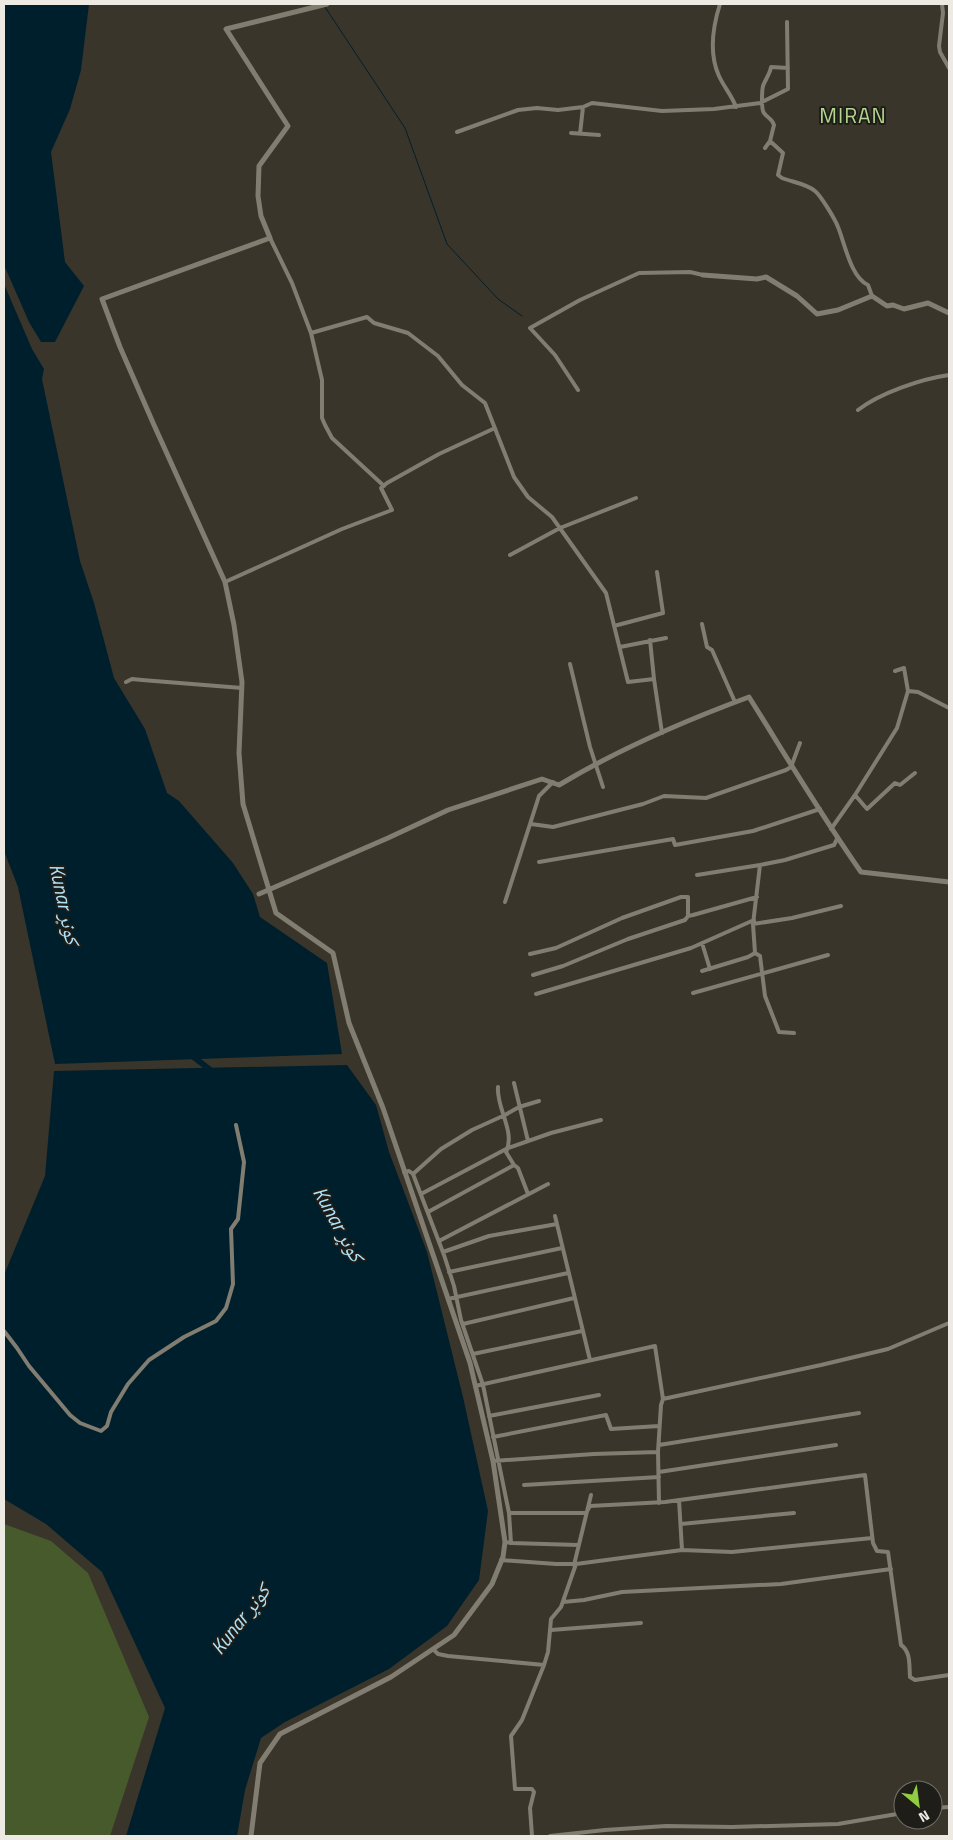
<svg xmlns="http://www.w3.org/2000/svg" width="953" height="1840" viewBox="0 0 953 1840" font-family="'Titillium Web','Noto Naskh Arabic',sans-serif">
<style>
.green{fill:#475a2c}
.water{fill:#001f2c}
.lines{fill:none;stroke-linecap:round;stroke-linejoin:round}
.stream{stroke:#001f2c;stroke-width:1}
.river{stroke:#001f2c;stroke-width:6}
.minor{stroke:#817d71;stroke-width:4}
.tertiary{stroke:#817d71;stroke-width:5}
.labels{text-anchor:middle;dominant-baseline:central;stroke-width:4;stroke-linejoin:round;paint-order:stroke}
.water-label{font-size:20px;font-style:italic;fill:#ade4fc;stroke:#1e1d18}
.quarter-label{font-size:21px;letter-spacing:1px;fill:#b3d690;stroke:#1e1d18}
</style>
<rect width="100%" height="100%" fill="#39352a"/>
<path class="green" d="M4 1524 51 1541 88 1573 149 1717 110 1836H4Z"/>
<path class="water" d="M4 4H89L81 70 70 109 51 152 65 262 84 286 55 342H41L29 322 4 265Z
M4 284 32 349 44 369 42 379 80 561 94 603 114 678 145 729 167 793 179 801 233 863 253 894 260 917 327 963 342 1054 55 1064 18 887 4 851Z
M347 1065 376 1105 389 1152 427 1252 463 1397 488 1511 479 1580 447 1626 389 1669 285 1722 261 1738 245 1790 237 1836H126L165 1708 102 1572 46 1524 4 1499V1275L45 1176 54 1071Z"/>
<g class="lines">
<path class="stream" d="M325 7 405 128 447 244 498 299 522 316"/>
<path class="river" d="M191 1055 213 1072"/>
<path class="minor" d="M720 4C713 26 709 54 719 76 724 87 732 96 736 107
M942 4 943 13 939 46 940 52 949 68
M457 132 518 110 537 108 558 110 583 107 592 103 662 111 714 109 760 103 788 89 787 22
M571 133 599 135
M580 134 583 107
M770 141 783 153 778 175 782 178C792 182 807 184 815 191 821 196 835 219 838 227 845 244 851 278 868 285L872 296
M765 148 770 141 774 125C772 118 767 118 764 113 761 110 762 90 763 86 765 80 770 74 771 67L788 68
M270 238 292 283 311 333 367 317 374 323 408 333 438 356 462 385 485 403 514 477 528 497 552 517 606 593 628 682 654 679 662 733
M311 333 322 380V418L325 425 332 438 384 486
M578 390 555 355 530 328 580 300 639 273 690 272 703 275
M858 410C880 393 921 379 949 375
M510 555 560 528 636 498
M225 582 342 529 392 510 381 488 387 483 439 454 495 428
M702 624 707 647 712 650 735 702
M614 626 663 613 657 572
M650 640 654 679
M620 647 666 638
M570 664 590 747 603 787
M895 671 904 668 908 691
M126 682 132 679 142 680 242 688
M855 795 867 809 895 783 900 785 915 773
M531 824 553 827 643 804 664 796 706 798 786 770 791 767 800 743
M831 829 855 795 897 728 908 691 918 692 949 708
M539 862 673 839 675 845 753 831 820 809
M697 875 760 865
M505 902 539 796 553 782
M702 943 710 969
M530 954 556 948 622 918 681 897H688V916
M702 971 748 957 755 953
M533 975 563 966 628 939 685 920 688 916 693 915 757 897
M693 993 828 955
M536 994 691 948 754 920 753 924 792 918 841 906
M794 1033 779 1032 765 996 760 956 755 953 753 924 760 865 785 860 834 845 837 839
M514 1083 528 1141
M514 1165 518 1168 528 1194
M404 1172 409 1171 413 1174 444 1255 454 1286 461 1320 483 1385 509 1513 511 1543 505 1542
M413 1174 441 1149 472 1130 505 1115 519 1107 539 1101
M421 1194 508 1148 551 1133 601 1120
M428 1212 514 1165 506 1152C516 1132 496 1108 498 1087
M555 1216 590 1360
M439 1241 548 1184
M443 1252 489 1236 557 1224
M449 1272 562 1248
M448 1299 568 1273
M463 1324 574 1298
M4 1331 17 1348 29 1366 70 1415 80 1423 101 1431 107 1426 111 1412 128 1384 149 1360 184 1337 216 1321 226 1308 233 1284 231 1229 238 1219 244 1162 236 1125
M473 1354 582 1331
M475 1386 655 1346 663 1399
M489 1416 599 1395
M493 1437 606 1415 611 1429 659 1426
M659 1445 859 1413
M658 1452 659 1503
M493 1461 594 1454 658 1452 661 1405 663 1399 821 1365 888 1349 949 1323
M659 1472 836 1445
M524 1485 659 1477
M679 1500 682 1550
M509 1513H586L590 1506 665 1502 865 1475 873 1543 877 1551 888 1552 901 1645C911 1652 909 1665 910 1677L915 1680 949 1675
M681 1524 794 1513
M511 1543 578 1545
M501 1560 556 1564H576L561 1607 551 1619 548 1652 544 1665 522 1720 511 1736 515 1789H532L534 1792 530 1808 532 1836
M576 1564 682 1550 732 1552 872 1538
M574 1565 591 1495
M563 1602 584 1600 622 1592 781 1584 891 1569
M551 1630 641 1623
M433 1649 438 1654 448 1656 544 1665
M933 1808 949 1807
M550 1836 605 1830 666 1826 732 1827 838 1824 903 1813"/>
<path class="tertiary" d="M703 275 757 279 766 277 797 296 817 314 838 310 872 296 887 306 893 305 904 309 928 303 949 313
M259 894 388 838 448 810 542 779 559 785C619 749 684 721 749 697 786 756 821 815 861 872L949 882
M251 1836 260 1763 280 1734 391 1677 454 1635 492 1584 503 1557 505 1542 493 1461 470 1363 383 1108 349 1023 333 953 276 913 243 804 239 753 242 682 234 625 225 582 154 425 120 347 102 299 270 238 261 216 258 196 259 166 288 126 226 29 327 4"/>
</g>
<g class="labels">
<g class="water-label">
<text transform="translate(65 904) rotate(78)">Kunar کونړ</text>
<text transform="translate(339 1224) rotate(61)">Kunar کونړ</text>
<text transform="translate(240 1619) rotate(-52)">Kunar کونړ</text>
</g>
<g class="quarter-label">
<text x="853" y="115">MIRAN</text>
</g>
</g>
<rect width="953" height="1840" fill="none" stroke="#edeae3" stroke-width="10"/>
<g transform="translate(918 1805) rotate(151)"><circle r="24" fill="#1e1d18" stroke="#716f69"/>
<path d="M0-4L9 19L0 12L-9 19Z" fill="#90cd40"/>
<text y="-8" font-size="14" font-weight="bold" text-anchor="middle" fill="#edeae3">N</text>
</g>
</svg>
